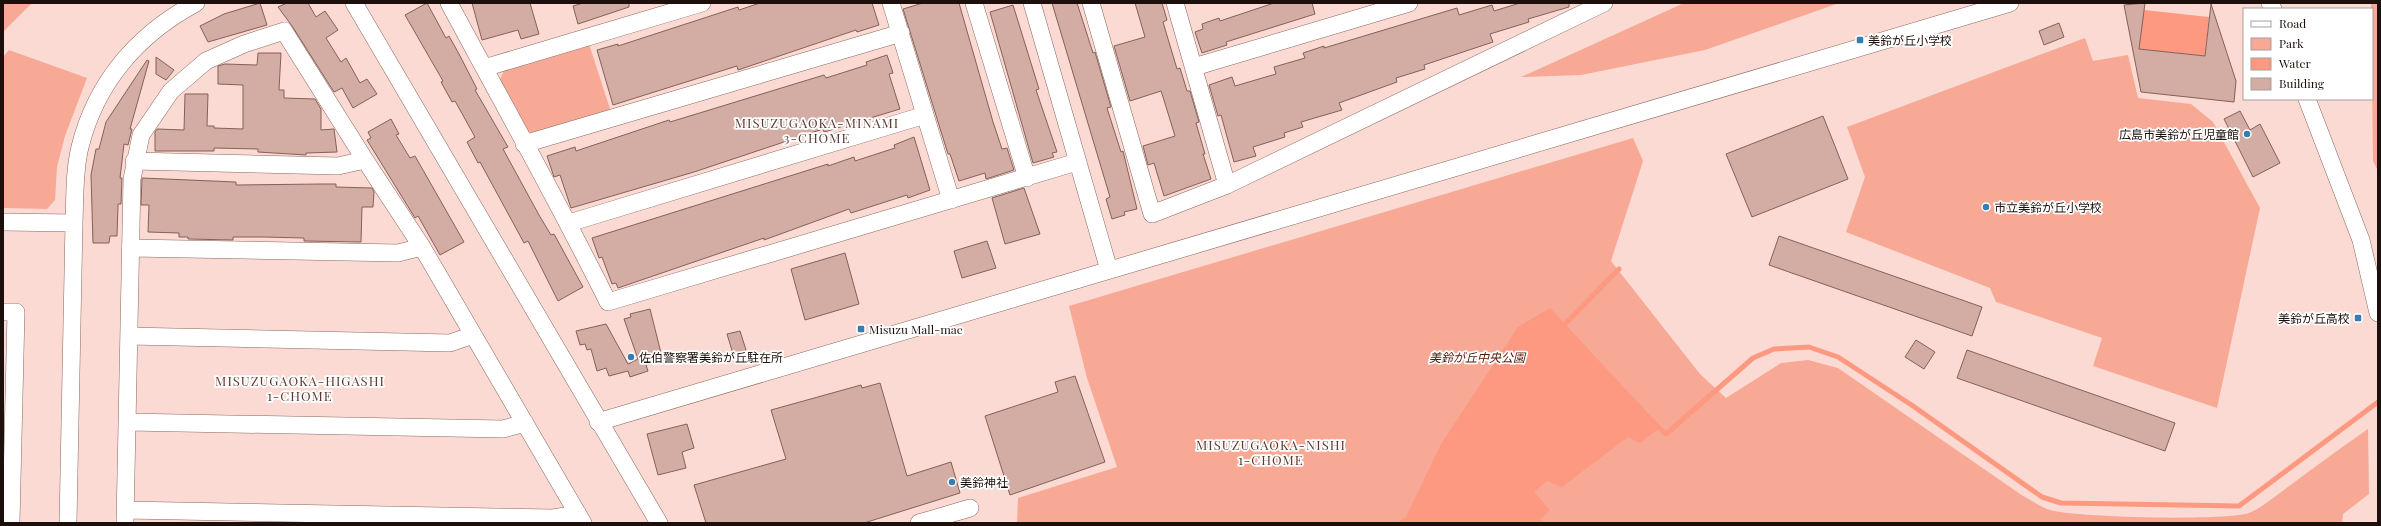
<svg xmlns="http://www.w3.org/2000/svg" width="2381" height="526" viewBox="0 0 2381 526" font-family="'Playfair Display','Noto Sans JP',serif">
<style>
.green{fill:#f7a996}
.water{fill:#fd9981}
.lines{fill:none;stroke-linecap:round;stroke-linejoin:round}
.stream{stroke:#fd9981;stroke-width:5}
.building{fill:#d3aca3;stroke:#846159}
.minor-casing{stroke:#8b6860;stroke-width:18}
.minor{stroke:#fff;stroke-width:17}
.poi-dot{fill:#367db1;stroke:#fff;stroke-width:1.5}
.labels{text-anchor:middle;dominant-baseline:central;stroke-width:3.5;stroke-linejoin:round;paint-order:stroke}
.poi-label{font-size:12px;fill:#1d100c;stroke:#fff;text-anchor:start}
.park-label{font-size:12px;font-style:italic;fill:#55180a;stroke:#fff}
.neighbourhood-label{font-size:13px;letter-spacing:1px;fill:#593932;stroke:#fff}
</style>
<rect width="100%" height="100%" fill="#fadad2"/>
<path class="green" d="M3 3H32L3 32Z
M1684 3H1839L1705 50 1581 75 1521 77Z
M2371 3H2378V171L2373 161Z
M2085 38 2093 61 2128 55 2138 98 2191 104 2213 122 2260 208 2217 408 2093 366 2102 338 1996 302 1990 288 1846 232 1865 177 1847 127Z
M589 44 611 112 536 134 525 130 499 81 505 69Z
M9 50 87 78 65 136 57 167 55 200 47 209 3 208V57Z
M1633 138 1643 161 1611 261 1700 374 1726 398 1781 363 1808 360 1838 368 2023 496C2031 500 2039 506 2047 509 2069 518 2228 521 2249 513 2264 507 2279 493 2292 484 2317 465 2342 447 2368 429L2369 494 2343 514 2342 523H1017L1018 498 1117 467 1087 378 1069 306Z"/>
<path class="water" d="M2144 10 2209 17 2205 56 2139 49Z
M1550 308 1661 427 1640 443 1628 437 1562 487 1547 481 1534 492 1550 510 1540 519 1544 523H1397L1406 517 1441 444 1518 327Z"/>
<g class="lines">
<path class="stream" d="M1561 328 1619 269
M1655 424 1666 434 1753 358 1774 349 1809 347 1838 357 1913 406 2042 497 2061 503 2239 506 2378 402"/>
</g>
<path class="building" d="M260 3 267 25 208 42 200 26 224 14Z
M287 3H308L316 17 325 11 338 30 326 38 341 62 346 58 360 83 367 79 377 94 353 108 342 88 334 92 292 26 278 7Z
M427 3 446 38 449 36 459 54 477 89 475 90 508 147 503 149 539 215 551 235 554 234 583 287 558 301 528 241 524 243 480 162 478 163 467 142 475 137 455 101 452 102 441 82 443 81 405 15Z
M472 3H530L539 34 521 39 518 30 482 40Z
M583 3H629V7L578 24 573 6Z
M760 3H872L879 25 857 32 856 30 738 70 737 66 613 105 597 50 618 44V46L738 7 739 10Z
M923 3H959L993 122 1002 149 1007 148 1014 170 986 179 985 173 959 181 950 154H948L903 9Z
M1052 3H1077L1093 53 1095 52 1111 107 1107 108 1121 152 1123 151 1137 209 1124 212 1125 215 1112 219 1106 199 1110 197Z
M1135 3H1162L1167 20 1163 22 1177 69 1180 68 1187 91H1190L1199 122 1196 123 1205 154H1203L1211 179 1164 196 1154 163 1148 165 1143 146 1175 136 1163 97 1161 91 1130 101 1114 46 1145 37Z
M1274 3H1312L1315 14 1226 42 1227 45 1202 53 1195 32 1203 29 1202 24 1219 18 1220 21Z
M1520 3H1569V7L1528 19 1529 22 1490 34 1493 42 1424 65 1425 69 1396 78 1397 82 1339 103 1342 110 1301 122 1303 127 1284 133 1285 137 1253 147 1256 156 1234 162 1221 115 1218 116 1209 85 1232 77 1235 86 1276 74 1274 67 1305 58 1303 53 1324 46V48L1457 8 1459 15 1492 5 1494 11Z
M2145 3 2139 49 2205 56 2211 4 2236 81 2234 102 2141 92 2124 5Z
M1013 5 1039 89 1036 90 1057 152 1052 153 1054 157 1033 163 990 12Z
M2059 23 2064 37 2044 45 2039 31Z
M258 53H281L279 90H284V98L315 99 321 109V130L334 129 337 152 306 153V155L258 152V149L214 148V151H155V132L157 129 184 130 185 94H208L207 126H214V128L243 129V85L218 84V66L225 64 257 65Z
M887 55 893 73 889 74 900 109 824 132 823 129 694 172 571 208 560 175 554 177 547 156 575 147 576 151 669 120 670 122 824 75 826 78 867 65 866 62Z
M156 57 174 70 166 80 156 74Z
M147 60 149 61 130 129H132L128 145 124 144 120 178H122L121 204H118V206L117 236H110L109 243H93L91 175 96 149H99L106 122Z
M2240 111 2250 130 2260 124 2280 163 2253 177 2224 119Z
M1823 116 1848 179 1752 217 1726 154Z
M391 119 399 134 396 135 410 158 415 156 464 242 440 255 418 216 415 218 367 140 371 138 368 132Z
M914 137 930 190 908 198 907 195 851 213 849 209 764 240V238L618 288 616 283 612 284 602 257 599 258 592 238 828 164V166L854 157 855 161 895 148 894 145Z
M142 178 236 182V185L321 184H336V187L372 188 374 192 373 207H362L361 242 304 241V238L264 237H233V240L188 239V237H179V233L148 232 149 205H141Z
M1024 188 1040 234 1005 244 992 198Z
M1779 236 1982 307 1972 336 1769 265Z
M987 241 996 268 962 278 954 251Z
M845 253 859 304 805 320 791 269Z
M650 309 663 361 646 365 648 371 630 377 628 371 609 376 606 368 597 371 591 349 587 350 585 344 580 345 576 331 606 324 628 364 638 359 624 319 631 317 630 314Z
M740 331 746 350 733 354 727 334Z
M1916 340 1935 352 1924 369 1905 357Z
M1967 350 2175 423 2165 451 1957 378Z
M1075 376 1105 462 1010 495 985 416 1058 392 1055 382Z
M880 383 907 476 951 462 960 493 864 523H706L694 485 786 459 771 410 861 385 862 388Z
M687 424 694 448 682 452 686 468 658 475 647 434Z"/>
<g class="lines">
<g class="minor-casing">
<path id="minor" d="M354 3 659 523
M449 3C502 102 558 201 608 302L1077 162
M891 3 951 200
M974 3 1027 178
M1032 3 1109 270
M1091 3 1152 214 1227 185 1604 3
M1175 3 1227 185
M2270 3 2273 9
M1194 67 1409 3
M484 68 702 3
M2307 99 2361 240 2378 313
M524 144 901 33
M134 161 338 166 365 160
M3 222 74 223
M569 223 925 115
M130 248 398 253 422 247
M3 312H16L11 523
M129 336 450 343 473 335
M128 422 503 429 525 423
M598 422 2010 3
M126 510 553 518 578 514
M68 523 74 223C75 198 74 171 80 147 96 82 138 34 196 3
M125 523 132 179 141 135 171 91 206 61 244 44 284 31 365 160 422 247 583 523
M919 523 970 508"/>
</g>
<use href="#minor" class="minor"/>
</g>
<g class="poi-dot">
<rect x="1856" y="36" width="8" height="8" rx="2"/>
<circle cx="2247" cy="134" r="4"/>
<circle cx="1986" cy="207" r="4"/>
<rect x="2354" y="314" width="8" height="8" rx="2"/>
<rect x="857" y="325" width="8" height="8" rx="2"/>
<circle cx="631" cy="357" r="4"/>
<circle cx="952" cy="482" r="4"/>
</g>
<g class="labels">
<g class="poi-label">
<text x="1868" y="40">美鈴が丘小学校</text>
<text x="2239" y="134" text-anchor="end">広島市美鈴が丘児童館</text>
<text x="1994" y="207">市立美鈴が丘小学校</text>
<text x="2350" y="318" text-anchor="end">美鈴が丘高校</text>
<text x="869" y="329">Misuzu Mall-mae</text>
<text x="639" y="357">佐伯警察署美鈴が丘駐在所</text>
<text x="960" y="482">美鈴神社</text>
</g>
<g class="park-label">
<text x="1477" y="357">美鈴が丘中央公園</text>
</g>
<g class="neighbourhood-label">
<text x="817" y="122">MISUZUGAOKA-MINAMI<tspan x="817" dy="15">3-CHOME</tspan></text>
<text x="300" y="380">MISUZUGAOKA-HIGASHI<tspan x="300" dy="15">1-CHOME</tspan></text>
<text x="1271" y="444">MISUZUGAOKA-NISHI<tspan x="1271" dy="15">1-CHOME</tspan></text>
</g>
</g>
<rect width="2381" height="526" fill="none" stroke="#1d100c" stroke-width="8"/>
<rect x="2243" y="8" width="130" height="92" fill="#ffffff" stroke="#a59f9e"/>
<rect x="2251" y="21" width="20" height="6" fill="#ffffff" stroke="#a59f9e"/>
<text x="2279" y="28" font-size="12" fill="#1d100c">Road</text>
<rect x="2251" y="38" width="20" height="12" fill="#f7a996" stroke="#a59f9e"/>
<text x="2279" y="48" font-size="12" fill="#1d100c">Park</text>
<rect x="2251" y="58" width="20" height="12" fill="#fd9981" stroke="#a59f9e"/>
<text x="2279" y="68" font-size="12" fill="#1d100c">Water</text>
<rect x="2251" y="78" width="20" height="12" fill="#d3aca3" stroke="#a59f9e"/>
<text x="2279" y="88" font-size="12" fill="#1d100c">Building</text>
</svg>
